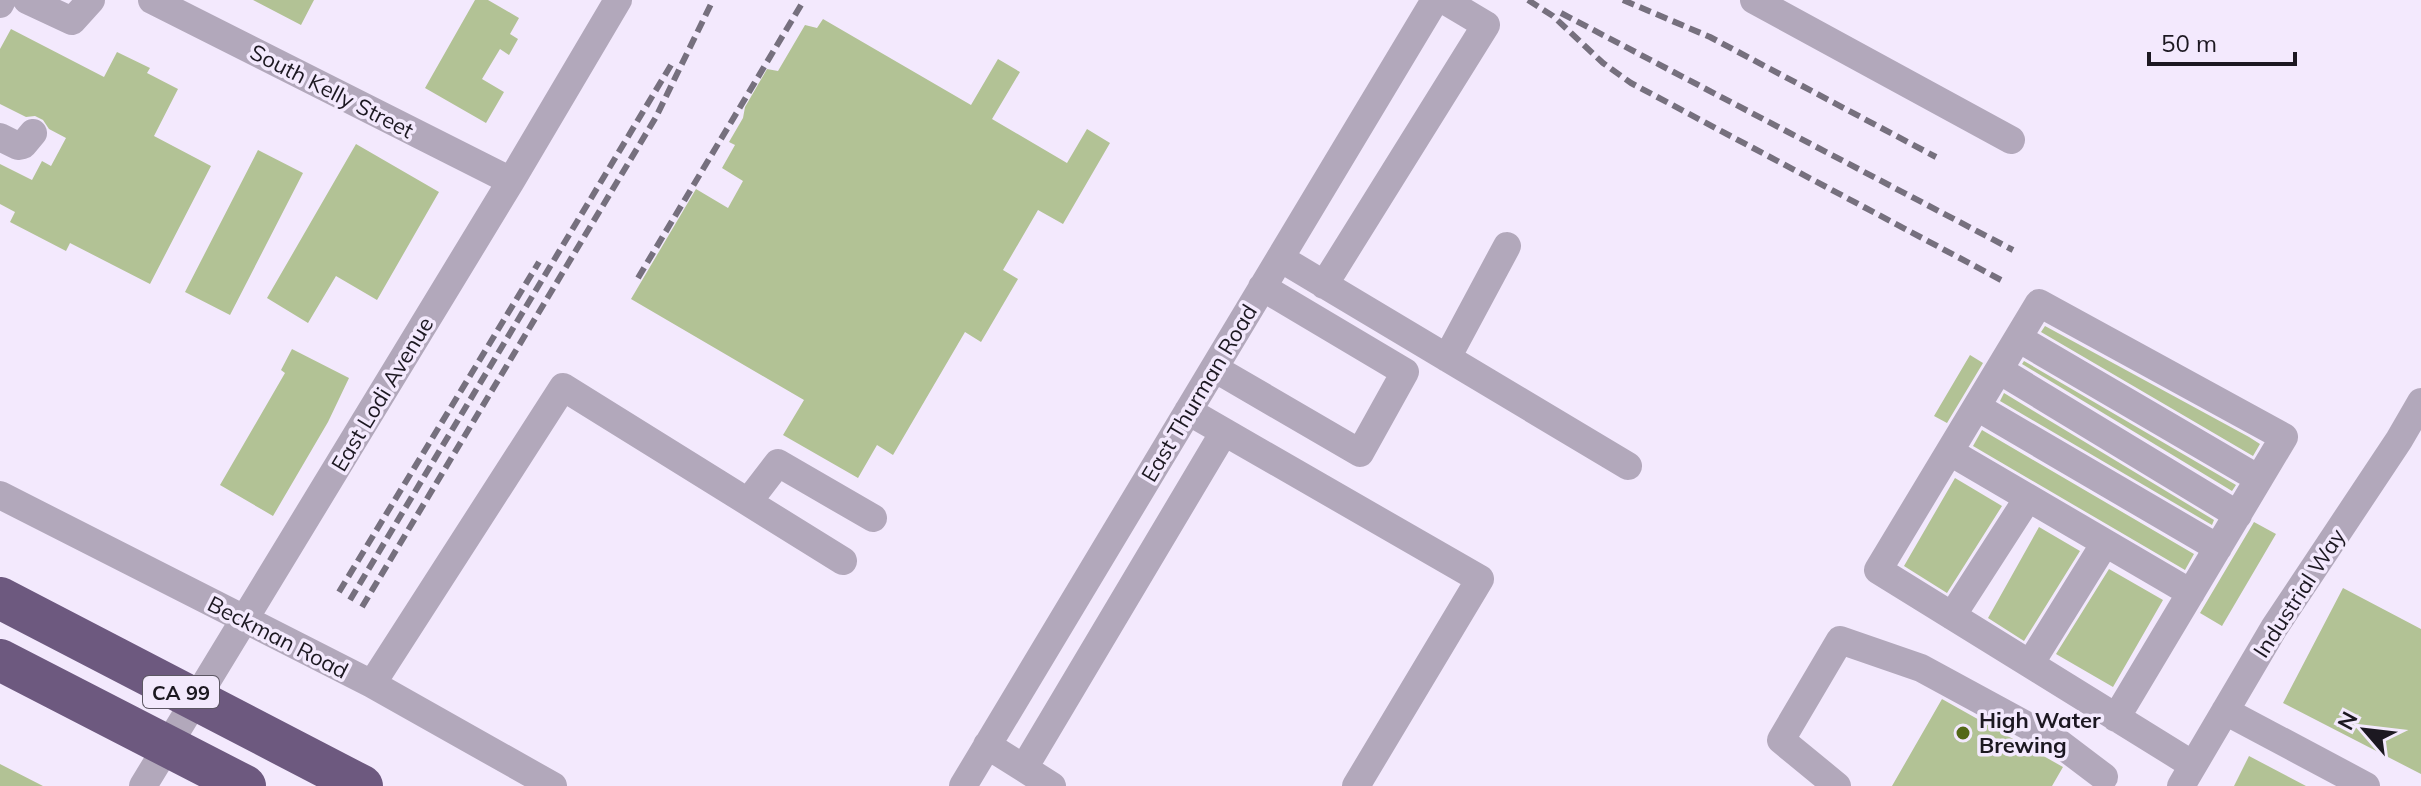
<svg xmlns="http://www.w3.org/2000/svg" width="2421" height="786" viewBox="0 0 2421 786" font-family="Mulish,sans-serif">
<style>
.building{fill:#b2c295}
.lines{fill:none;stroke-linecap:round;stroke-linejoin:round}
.minor{stroke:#b2a8bb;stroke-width:28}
.highway{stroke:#6d597f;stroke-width:42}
.rail{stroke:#76707e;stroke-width:6;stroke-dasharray:12 6;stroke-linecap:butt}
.poi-dot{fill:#536816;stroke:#f3e9fd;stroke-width:3}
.labels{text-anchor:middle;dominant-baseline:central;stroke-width:7;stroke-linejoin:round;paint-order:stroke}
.shield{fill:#f3e9fd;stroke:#5c5763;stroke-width:2}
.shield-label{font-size:20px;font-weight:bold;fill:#1c1821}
.street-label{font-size:22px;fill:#1c1821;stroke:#f3e9fd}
.poi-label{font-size:22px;font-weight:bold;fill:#1c1821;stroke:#f3e9fd;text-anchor:start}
</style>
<rect width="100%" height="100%" fill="#f3e9fd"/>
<path class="building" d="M253 0H314L301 25Z
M475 0H488L519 18 510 34 518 39 509 55 500 49 482 79 504 92 486 123 425 88Z
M823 19 971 105 998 59 1020 72 992 119 1067 163 1087 129 1110 143 1063 224 1038 210 1003 270 1018 279 981 342 965 332 893 455 877 445 858 478 783 435 804 400 631 299 696 189 728 208 743 181 722 168 735 145 729 142 743 118 745 107 767 69 778 71 805 25 817 28Z
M11 29 104 77 117 52 150 68 147 73 178 89 154 136 211 166 150 284 70 243 66 251 10 222 15 212 0 204V164L32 180 42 161 51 166 66 138 49 129 43 120 35 116 26 117 0 104V49Z
M356 144 439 192 377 300 336 276 308 323 267 298Z
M258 150 303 173 230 315 185 292Z
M2045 326 2249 437 2260 444 2253 456 2041 332Z
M292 349 349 378 328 422 273 516 220 485 285 373 281 370Z
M1970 355 1983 363 1947 423 1934 416Z
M2024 361 2236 485 2232 491 2022 364Z
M2004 393 2214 520 2212 525 2000 401Z
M1982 430 2194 554 2185 570 1973 446Z
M1955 478 2002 506 1947 593 1904 566Z
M2254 522 2276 534 2222 626 2200 613Z
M2039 527 2080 551 2024 641 1988 618Z
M2109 569 2163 600 2113 687 2056 654Z
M2343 588 2421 629V774L2283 703Z
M1942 699 2063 767 2052 786H1892Z
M2249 756 2306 786H2234Z
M0 764 43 786H0Z"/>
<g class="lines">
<path class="minor" d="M27 0 72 21 91 0
M152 0 511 181
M1754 0 2011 140
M0 4 2 0
M0 137 18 146 23 145 33 133
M1280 258 1628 466
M1324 285 1486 25 1444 0
M2018 338 2259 479
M1447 358 1507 246
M1214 368 1360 453 1405 372 1262 287
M1999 370 2238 515
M1977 407 2218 548
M1188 411 1480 579 1356 786
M1950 452 2191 593
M0 495 372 684 553 786
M748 502 778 463 873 518
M1952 616 2028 498
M2030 664 2105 543
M372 684 563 387 843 561
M2225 711 2366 786
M2116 718 2284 437 2039 303 1878 570 2193 765
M987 745 1052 786
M1024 768 1224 432
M143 786 511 181 618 0
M963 786 1435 0
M1837 786 1781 740 1840 640 1921 668 2059 743 2104 777
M2181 786 2274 628 2399 440 2421 402"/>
<path class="highway" d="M0 598 362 786
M0 660 245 786"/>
<path class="rail" d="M1528 0 1553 16 1603 63 1631 83 2001 280
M1623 0 1710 37 1936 157
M1561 13 2013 250
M638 278 804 0
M339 592 539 262
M350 600 671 65
M362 607 656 117 713 0"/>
</g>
<circle class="poi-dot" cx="1963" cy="733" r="8"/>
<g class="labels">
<rect class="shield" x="143" y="676" width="76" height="32" rx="6"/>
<g class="shield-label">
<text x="181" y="692">CA 99</text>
</g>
<g class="street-label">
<text transform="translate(332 91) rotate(27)">South Kelly Street</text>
<text transform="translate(1199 393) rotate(-59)">East Thurman Road</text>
<text transform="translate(382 394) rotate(-59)">East Lodi Avenue</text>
<text transform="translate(2299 593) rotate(-57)">Industrial Way</text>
<text transform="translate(278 637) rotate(27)">Beckman Road</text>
</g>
<g class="poi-label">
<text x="1979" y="720">High Water<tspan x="1979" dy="25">Brewing</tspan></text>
</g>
</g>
<g transform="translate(2365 730) rotate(298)" stroke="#f3e9fd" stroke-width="6" paint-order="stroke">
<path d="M0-6L14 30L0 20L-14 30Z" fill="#1c1821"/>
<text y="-12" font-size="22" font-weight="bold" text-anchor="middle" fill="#1c1821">N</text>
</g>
<path d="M2149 52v12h146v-12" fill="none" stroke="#1c1821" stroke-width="4"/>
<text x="2161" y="52" font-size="24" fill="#1c1821" stroke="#f3e9fd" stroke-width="6" paint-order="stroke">50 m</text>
</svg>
